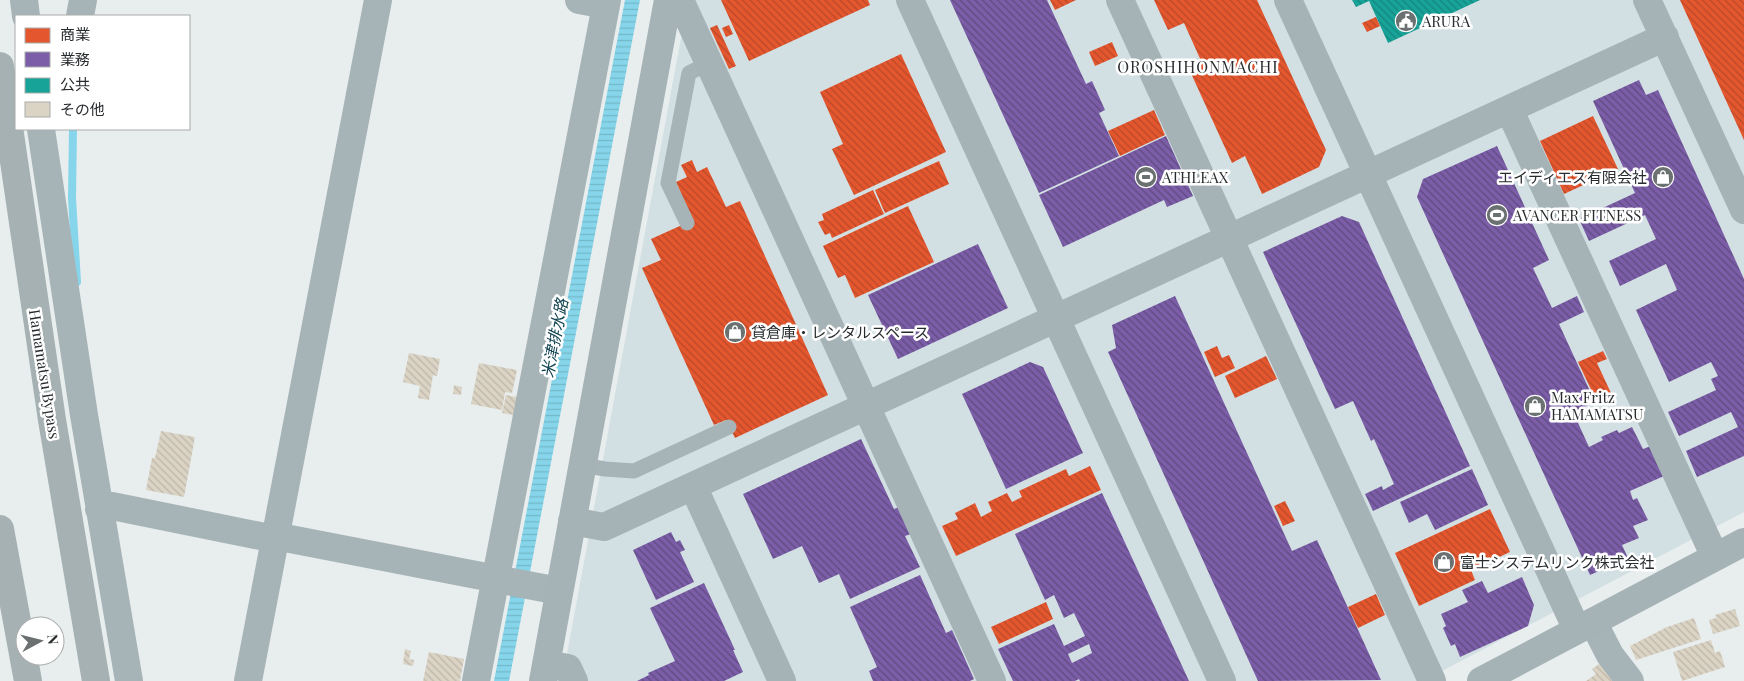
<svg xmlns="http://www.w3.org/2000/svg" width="1744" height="681" viewBox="0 0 1744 681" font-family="'Playfair Display','Noto Sans JP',serif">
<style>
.built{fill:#d3e0e3}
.water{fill:url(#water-rules)}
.shops{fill:url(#shops-back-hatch)}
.offices{fill:url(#offices-back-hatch);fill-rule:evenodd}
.public{fill:url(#public-back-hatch)}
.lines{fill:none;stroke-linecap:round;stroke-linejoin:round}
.stream{stroke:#86d5ea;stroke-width:8}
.building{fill:url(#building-back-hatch)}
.lane{stroke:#a7b4b7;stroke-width:15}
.street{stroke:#a7b4b7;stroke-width:28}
.secondary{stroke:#a5b2b6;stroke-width:28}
.highway{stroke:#a5b1b3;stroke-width:28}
.labels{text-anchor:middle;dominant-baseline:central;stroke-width:5;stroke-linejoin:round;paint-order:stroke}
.poi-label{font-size:15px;fill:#282c2e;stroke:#fff;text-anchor:start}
.street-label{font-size:15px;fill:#282c2e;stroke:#fff}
.neighbourhood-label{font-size:16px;letter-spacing:1px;fill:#282c2e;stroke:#fff}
.water-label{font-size:16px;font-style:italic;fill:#114450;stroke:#fff}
</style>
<defs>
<pattern id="water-rules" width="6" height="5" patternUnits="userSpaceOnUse" patternTransform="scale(1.25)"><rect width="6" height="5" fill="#86d5ea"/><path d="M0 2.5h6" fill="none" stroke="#74b7c9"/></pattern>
<pattern id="shops-back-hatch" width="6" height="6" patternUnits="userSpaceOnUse" patternTransform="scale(1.25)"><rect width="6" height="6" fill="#e4572e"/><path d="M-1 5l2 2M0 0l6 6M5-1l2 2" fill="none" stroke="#b94828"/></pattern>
<pattern id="offices-back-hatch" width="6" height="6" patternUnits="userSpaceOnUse" patternTransform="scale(1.25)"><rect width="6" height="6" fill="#7b5ea7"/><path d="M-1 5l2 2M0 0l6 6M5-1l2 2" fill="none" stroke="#5f4a81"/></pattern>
<pattern id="public-back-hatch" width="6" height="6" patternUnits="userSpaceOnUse" patternTransform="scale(1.25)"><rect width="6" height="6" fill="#17a398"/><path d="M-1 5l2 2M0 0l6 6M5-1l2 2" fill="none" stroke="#15857c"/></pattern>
<pattern id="building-back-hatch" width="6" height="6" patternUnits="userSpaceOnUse" patternTransform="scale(1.25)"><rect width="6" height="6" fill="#dbd4c5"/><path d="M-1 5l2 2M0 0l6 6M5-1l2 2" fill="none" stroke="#bcb6aa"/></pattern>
</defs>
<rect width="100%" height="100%" fill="#e8edee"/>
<path class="built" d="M688 0H1744V512L1423 681H562Z"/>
<path class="water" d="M625 0H640L509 681H494Z"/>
<path class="shops" d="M721 0H868L870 5 749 61Z
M1050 0H1076L1055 10Z
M1154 0H1257L1326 150 1319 167 1262 194 1245 156 1232 163 1189 69 1202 63 1184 23 1168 30Z
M1680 0H1744V140Z
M1376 17 1380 26 1367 32 1362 23Z
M717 25 736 66 729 69 710 28Z
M729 25 733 34 726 37 722 28Z
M1112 42 1118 56 1095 66 1089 52Z
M901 54 946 152 854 195 832 149 843 144 820 92Z
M1154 110 1165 135 1120 156 1108 131Z
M1593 116 1618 169 1564 194 1540 141Z
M692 160 697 172 707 167 726 207 740 201 828 395 735 438 726 420 714 425 642 268 661 260 651 239 693 220 676 182 687 177 681 165Z
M939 161 949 184 885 213 875 190Z
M873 190 884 214 832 238 830 233 825 235 818 222 824 220 822 214Z
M908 206 934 262 855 298 845 275 838 278 823 246Z
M1217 346 1222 358 1229 355 1235 368 1215 377 1204 352Z
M1603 351 1607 359 1597 363 1611 393 1596 400 1578 362Z
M1266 356 1277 379 1235 398 1225 376Z
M1090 466 1101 490 956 556 942 526 958 519 955 513 975 503 981 517 992 511 988 502 1007 493 1012 502 1022 497 1019 491 1066 469 1069 476Z
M1285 501 1295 521 1283 526 1274 506Z
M1490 509 1510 552 1471 570 1475 580 1419 606 1395 553Z
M1376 594 1385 615 1358 628 1348 607Z
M1046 602 1053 619 999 644 991 627Z"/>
<path class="offices" d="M950 0H1047L1086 84 1092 81 1105 110 1099 113 1119 156 1039 193Z
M1639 80 1646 95 1658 90 1744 279V456L1697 477 1686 451 1738 427 1731 412 1679 436 1668 412 1716 390 1711 379 1718 376 1711 362 1669 382 1636 310 1677 290 1666 264 1620 286 1609 261 1656 239 1645 215 1589 241 1579 219 1635 193 1593 101Z
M1166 136 1193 196 1167 207 1164 200 1063 247 1039 195Z
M1497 146 1549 260 1533 268 1552 308 1577 296 1584 312 1559 324 1595 402 1573 412 1589 447 1603 440 1601 437 1617 430 1619 433 1632 427 1643 449 1651 446 1664 476 1630 491 1633 500 1637 498 1648 520 1633 526 1639 538 1622 545 1628 558 1590 575 1417 197 1423 179Z
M1342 216 1359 222 1470 466 1373 511 1365 494 1382 486 1383 490 1394 484 1374 439 1371 441 1353 401 1335 409 1263 252Z
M978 244 1008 308 898 359 868 295Z
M1175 296 1292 551 1317 540 1381 680 1258 681 1108 352 1116 348 1112 325Z
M1030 362 1043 367 1083 453 1006 489 962 394Z
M861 439 894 509 899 507 911 534 905 536 920 567 850 599 839 574 819 583 802 546 773 559 743 494Z
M1472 469 1488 505 1435 530 1427 514 1409 523 1400 502Z
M1102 493 1189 681H1080L1079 679 1075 681H1013L998 649 1054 624 1064 646 1085 636 1074 613 1064 618 1054 595 1045 600 1015 534ZM1089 644 1092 653 1072 663 1068 654Z
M671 532 676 542 680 540 685 550 680 552 694 582 656 600 633 550Z
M920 575 946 633 952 630 974 679 970 681H873L869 671 877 667 850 607Z
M1522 577 1534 605 1528 626 1460 657 1455 644 1451 646 1443 628 1446 626 1441 614 1468 602 1462 590 1482 581 1488 593Z
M704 583 735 650H733L743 672 724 681H637L649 675 648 673 675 661 650 608Z"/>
<path class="public" d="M1352 0H1480L1388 43 1369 1 1356 7Z"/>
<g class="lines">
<path class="stream" d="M73 129 72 198 77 282"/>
</g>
<path class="building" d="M409 353 440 359 437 376 433 375 429 400 418 398 420 386 403 382Z
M479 363 517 370 512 393 505 392 502 410 471 404Z
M454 385 462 387 461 395 453 394Z
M506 395 522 398 519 416 502 413Z
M161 431 195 437 184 497 146 490 152 458H155Z
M1735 609 1740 626 1713 634 1709 620 1716 618 1715 615Z
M1694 618 1701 639 1636 660 1630 646 1667 627Z
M1711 640 1715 653 1720 651 1725 667 1682 681 1673 652Z
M405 649 411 651 409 659 414 660 413 666 403 664Z
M429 652 464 659 460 681H423Z
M1606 659 1621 681H1586L1596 674 1592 669Z"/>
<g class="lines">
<path class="lane" d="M687 223 668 183 689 73 709 63
M582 465 605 469 634 471 729 427"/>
<path class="street" d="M24 0 26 16
M579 0 606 5
M80 16 83 0
M41 129 84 415 129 681
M99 509 112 506 265 537 285 538 559 591
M1593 622 1610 655 1630 681
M248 681 378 0
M476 681 607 0"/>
<path class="secondary" d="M680 0 992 681
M910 0 1222 681
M1120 0 1432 681
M1288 0 1577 630
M1647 0 1744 210
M1509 109 1715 557
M693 486 782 681
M572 521 604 527 1665 37
M546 664 568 668 574 681
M543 681 668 0
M1481 681 1744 542"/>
<path class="highway" d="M0 66 52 420 96 681
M0 529 28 681"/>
</g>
<defs>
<g id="civic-disc" transform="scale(1.125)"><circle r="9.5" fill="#6b7071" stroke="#fff"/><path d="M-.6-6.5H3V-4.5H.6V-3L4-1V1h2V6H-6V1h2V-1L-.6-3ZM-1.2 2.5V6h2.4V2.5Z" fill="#fff"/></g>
<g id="stadium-disc" transform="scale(1.125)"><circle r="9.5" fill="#6b7071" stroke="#fff"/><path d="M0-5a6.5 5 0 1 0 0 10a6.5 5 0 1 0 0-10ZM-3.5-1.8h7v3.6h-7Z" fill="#fff"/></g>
<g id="shop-disc" transform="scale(1.125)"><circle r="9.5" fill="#6b7071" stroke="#fff"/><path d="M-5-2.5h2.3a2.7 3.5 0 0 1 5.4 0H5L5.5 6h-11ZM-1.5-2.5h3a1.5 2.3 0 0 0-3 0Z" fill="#fff"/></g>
</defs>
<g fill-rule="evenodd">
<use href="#civic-disc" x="1406" y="21"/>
<use href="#stadium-disc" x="1146" y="177"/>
<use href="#shop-disc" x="1663" y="177"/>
<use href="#stadium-disc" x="1497" y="215"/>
<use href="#shop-disc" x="735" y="332"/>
<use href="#shop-disc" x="1535" y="406"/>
<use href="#shop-disc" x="1444" y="562"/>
</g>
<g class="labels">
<g class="poi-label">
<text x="1422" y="21">ARURA</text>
<text x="1162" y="177">ATHLEAX</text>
<text x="1647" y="177" text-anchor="end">エイディエス有限会社</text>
<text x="1513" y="215">AVANCER FITNESS</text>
<text x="751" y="332">貸倉庫・レンタルスペース</text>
<text x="1551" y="397">Max Fritz<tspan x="1551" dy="17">HAMAMATSU</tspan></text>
<text x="1460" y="562">富士システムリンク株式会社</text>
</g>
<g class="street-label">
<text transform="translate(45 374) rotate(81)">Hamamatsu Bypass</text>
</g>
<g class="neighbourhood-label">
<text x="1198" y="66">OROSHIHONMACHI</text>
</g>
<g class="water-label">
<text transform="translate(554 338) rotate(-79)">米津排水路</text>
</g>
</g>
<rect x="15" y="15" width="175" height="115" fill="#ffffff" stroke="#a9abab"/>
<rect x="25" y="28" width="25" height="15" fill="#e4572e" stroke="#a9abab"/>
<text x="60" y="40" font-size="15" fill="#282c2e">商業</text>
<rect x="25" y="52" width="25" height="15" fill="#7b5ea7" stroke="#a9abab"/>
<text x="60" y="65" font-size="15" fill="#282c2e">業務</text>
<rect x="25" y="78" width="25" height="15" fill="#17a398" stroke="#a9abab"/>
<text x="60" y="90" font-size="15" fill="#282c2e">公共</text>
<rect x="25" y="102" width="25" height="15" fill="#dbd4c5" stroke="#a9abab"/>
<text x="60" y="115" font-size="15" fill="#282c2e">その他</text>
<g transform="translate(40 641) rotate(83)"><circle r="24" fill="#ffffff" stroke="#a9abab"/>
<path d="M0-4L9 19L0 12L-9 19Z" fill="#6b7071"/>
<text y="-8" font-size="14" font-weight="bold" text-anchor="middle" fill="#282c2e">N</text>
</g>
</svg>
